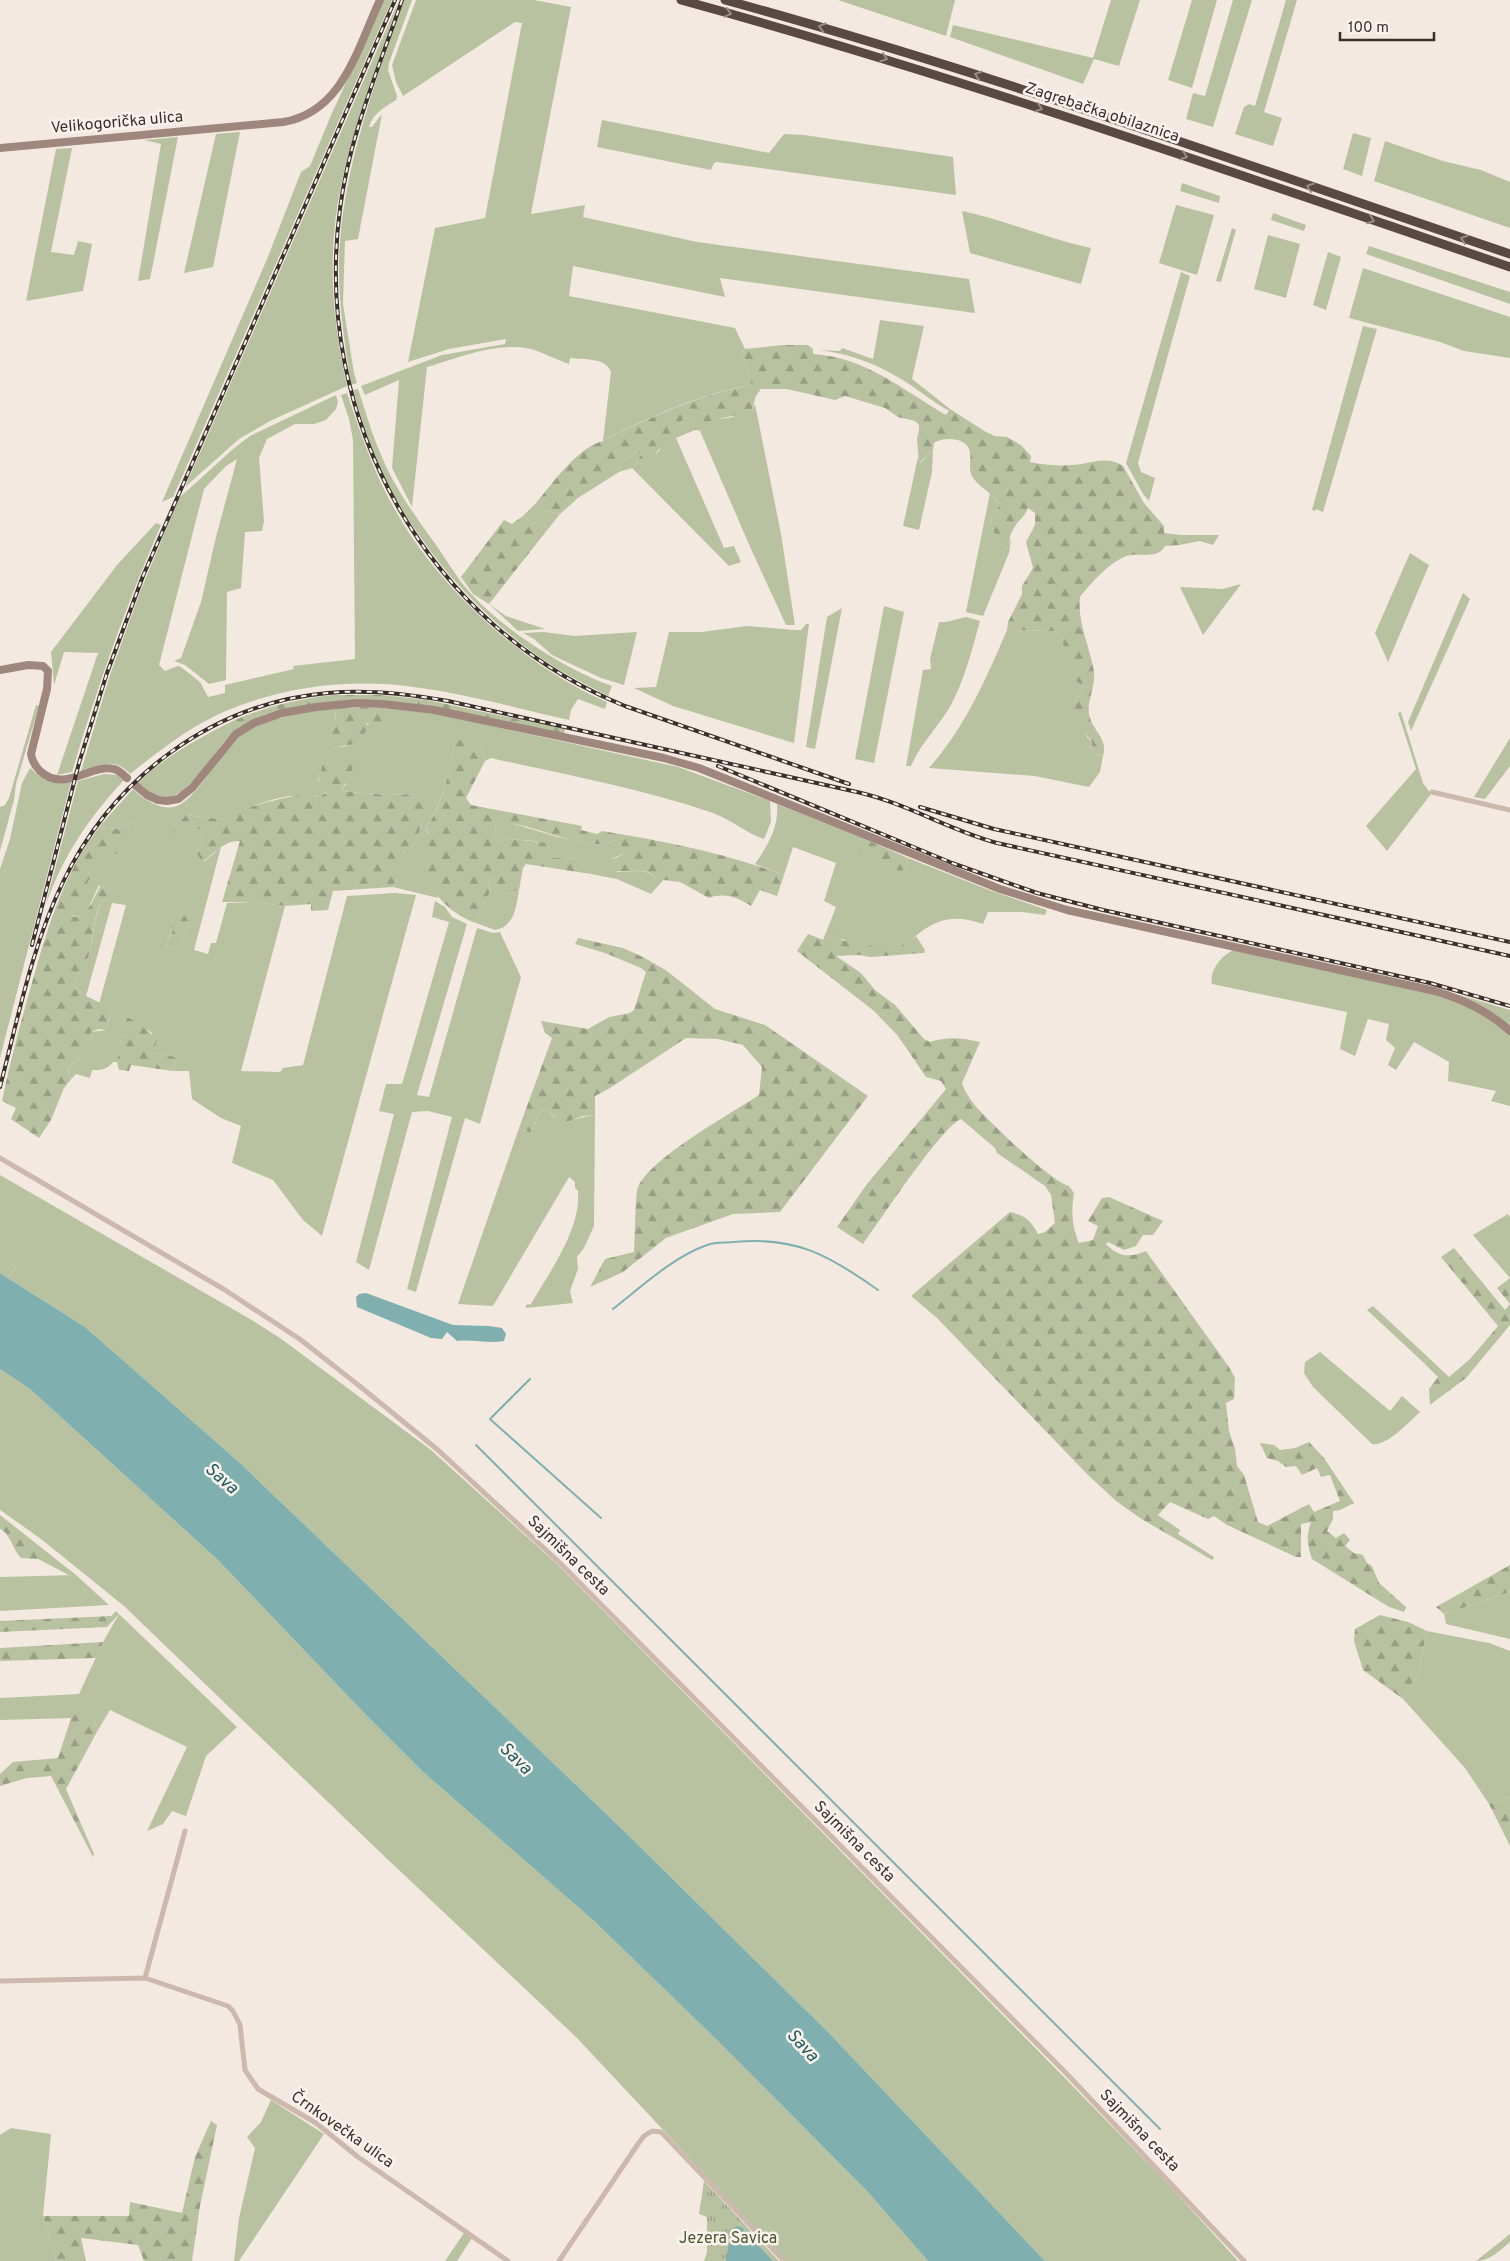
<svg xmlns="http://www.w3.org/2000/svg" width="1510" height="2261" viewBox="0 0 1510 2261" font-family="Overpass,sans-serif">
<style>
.green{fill:#b9c2a0;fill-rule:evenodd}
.forest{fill:url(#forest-firs)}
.park{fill:url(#park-tufts)}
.water{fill:#7fb0af}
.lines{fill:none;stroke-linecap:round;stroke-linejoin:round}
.stream{stroke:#7fb0af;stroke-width:2}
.street{stroke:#ccb8ac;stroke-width:5}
.secondary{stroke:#9f877d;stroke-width:8}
.highway{stroke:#5a4842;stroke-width:9}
.rail-casing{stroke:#3a2f2b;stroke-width:4}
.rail{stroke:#faf3ed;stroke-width:2;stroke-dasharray:5.5;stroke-linecap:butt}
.oneway{stroke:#9a8c86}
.labels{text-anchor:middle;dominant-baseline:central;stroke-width:5;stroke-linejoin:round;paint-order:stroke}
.street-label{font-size:16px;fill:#3a2f2b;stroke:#faf3ed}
.park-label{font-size:16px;fill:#4b582e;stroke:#faf3ed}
.water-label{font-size:18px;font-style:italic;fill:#205b5b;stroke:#faf3ed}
</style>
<defs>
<pattern id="forest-firs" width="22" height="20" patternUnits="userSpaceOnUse" patternTransform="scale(1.25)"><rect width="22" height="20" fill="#b9c2a0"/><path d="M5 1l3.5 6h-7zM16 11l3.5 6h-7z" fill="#979e83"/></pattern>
<pattern id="park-tufts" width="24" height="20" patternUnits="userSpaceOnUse" patternTransform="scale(1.25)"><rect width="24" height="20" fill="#b9c2a0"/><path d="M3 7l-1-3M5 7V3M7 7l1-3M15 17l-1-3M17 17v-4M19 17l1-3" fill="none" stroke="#979e83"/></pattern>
</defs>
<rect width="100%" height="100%" fill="#f3e9e0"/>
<path class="green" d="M384 0H392L178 486 173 497 162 502 267 259 301 172 310 166 332 113Z
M399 0C380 62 354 122 341 186 327 252 332 321 347 386L270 421 239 439 185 487Z
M404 0H412L389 63 388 70 397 96 396 100C385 107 373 113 369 127H372L382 114 358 239 345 241 343 304 354 373 357 383 351 385C344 338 336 290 340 242 346 160 377 77 404 0Z
M416 0H534L571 7 531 214 585 205 583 217 697 242 969 279 975 313 720 278 725 297 573 266 569 296 735 328 745 349 742 352 749 373 751 385C697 395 651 416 603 441L611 372C606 357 584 360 570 358L569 364C554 359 541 351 526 348 496 343 459 357 431 366L427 367 412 507 392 468 399 380 365 395 361 386 442 355 505 344 506 339 449 349 408 362 435 228 485 218 522 23 515 22 403 96 396 82 392 65Z
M838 0H955L946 36Z
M1111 0H1140L1119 66 1094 59 1083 84 950 37 953 25 1093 58Z
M1192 0H1217L1192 88 1168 80Z
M1233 0H1252L1213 127 1186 119 1193 93 1205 96Z
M1286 0H1297L1264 112 1282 118 1273 146 1235 134 1244 107 1249 104 1255 106Z
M602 120 769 153 784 134 804 135 953 157 956 195 717 162 714 163 711 170 597 147Z
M240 132 213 267 184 273 216 134Z
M1353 133 1371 138 1362 176 1343 169Z
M178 137 150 279 138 281 161 144 144 140Z
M1385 141 1443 161 1481 170 1510 182V228L1374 181Z
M72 148 51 252 74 255 78 241 92 244 83 291 26 301 56 149Z
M1182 183 1220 196 1219 203 1180 191Z
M1176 205 1214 215 1197 275 1159 263Z
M962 211C1006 220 1047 239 1091 248L1081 284 970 253Z
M1273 213 1306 225 1304 231 1271 220Z
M1232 228 1236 230 1221 282 1216 281Z
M1268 235 1300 244 1286 298 1254 289Z
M1369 246 1510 292V304L1366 254Z
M1328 252 1341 257 1326 310 1313 305Z
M1363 268 1510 317V358L1464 351 1440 342 1349 318Z
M1181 272 1190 276 1138 463 1141 472 1155 478 1149 501 1143 494 1126 463Z
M880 320 924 326 912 379 950 409 949 411C930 400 913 385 894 375 870 361 845 353 818 350L840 351 842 348 873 359Z
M1363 326 1377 329 1323 512 1316 509 1315 511 1312 510Z
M358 389C366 412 372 435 382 457 394 486 413 513 431 538 443 554 453 572 466 588 498 626 565 670 612 686L608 696C583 683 557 670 535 654 467 604 410 536 376 459 366 437 360 413 353 390Z
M347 393C361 435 375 477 398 515 441 590 528 669 607 702L605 709 578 699 571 710 569 720C520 709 471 695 421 688 356 678 289 685 228 710 192 725 160 750 130 774 115 757 100 765 81 771L110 675 140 592 179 498 233 449 250 436 336 395 338 402 336 409 326 420 314 424H295L267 439 259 458 264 521 262 531 245 532 241 588 227 592 226 680 209 684 185 665 174 661 181 658 201 602 216 537 237 459 226 466 204 489 159 665 165 671 178 666 181 667 200 682 208 697 225 693V685L294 669 293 666 355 659 353 440 349 419 341 395Z
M755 404 781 534 795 625H786L751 549 700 431H703C715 414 715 421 732 417 739 415 745 412 752 410Z
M690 417 695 430 676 438 724 548 734 546 741 562 729 566 632 468 619 472 620 463 631 457 635 452 641 454 635 466 649 465C657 447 677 440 683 419Z
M933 450 932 472 919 530 903 526 918 457 920 463Z
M990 493 999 503 997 513 990 522 996 537V551L1005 548 1011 539 1009 553 983 616 966 612Z
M536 503 545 511 560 514 548 529 540 521 533 524 523 516Z
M156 523 161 525C126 605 97 688 72 772L57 775 98 653 64 652 54 685 51 652 117 565Z
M1181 535H1219L1213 545 1200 541 1179 545Z
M1410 553 1429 565 1388 662 1375 633Z
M1241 584 1203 635 1180 587 1223 589Z
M1463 593 1470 599 1411 731 1408 722Z
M489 604 506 616 545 629 518 631Z
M884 606 904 612 874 763 855 759Z
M842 608 815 749 806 747 827 617Z
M966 617 980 621C972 650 965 678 951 705 939 726 921 743 911 766H906L923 670 931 669 930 659 939 622H946Z
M806 624H809L794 743 673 706 634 688 656 687 669 632H702L747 626 795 630H801Z
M1007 630 1055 631 1059 635 1084 686 1075 703 1087 737 1092 742 1091 753 1103 756 1100 772 1089 787 1035 776 929 768C964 729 987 677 1007 630Z
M544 632 575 636 637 632 624 685 601 678 552 655 534 639 523 633Z
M36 705 39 706 16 784 14 800 0 851V807L5 805 9 798Z
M336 708 335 725 328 748 347 746 383 708 437 714 678 767 770 801 771 822 764 839C746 833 732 820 713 813 640 788 566 775 491 758L485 761 479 740H455C452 763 441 810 426 827L430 846 427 872 438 898 393 887C400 874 399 858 407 845L412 847 422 824 417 794 386 795 341 791 346 784 334 762H323L318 780 328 791C317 799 310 797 298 796 283 794 246 809 230 813L227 820 186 815 184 837 192 826 203 831 201 844 196 853 204 862 221 847 194 950 208 954 211 943H216L227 903 254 902 285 906 241 1071 280 1072 283 1068 303 1065 347 896 395 893 416 895 322 1236 303 1220 273 1180 232 1163 241 1126 221 1118 192 1099 189 1071H173L177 1057 153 1053 152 1033 140 1026 130 1017H125L117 1062H113C107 1070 101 1070 92 1070L90 1078 76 1074 72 1078 69 1075 68 1067C85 1054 89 1054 91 1032L106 1030 113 1009 99 1004 126 905 112 903 86 996 73 986C76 975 84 968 88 958 94 938 93 917 103 899L108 901 99 885 87 911 82 917 71 915C73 901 95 863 106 853 120 842 129 843 138 825L128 823 118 829 99 827 133 789C144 800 165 814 181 804 207 787 217 749 247 731 273 716 307 712 336 708ZM189 923 179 951 166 946 173 928Z
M1401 712 1423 783 1431 794 1387 851 1366 826 1416 769 1398 713Z
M235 720 240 727C215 742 188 808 157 796 149 793 143 788 137 783 166 756 200 737 235 720Z
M1510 738V766L1485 799 1474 797Z
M30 768C44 781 52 783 71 782L0 1058V869L10 839 22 783Z
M104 774 117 775 124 780C87 820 63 856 45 907L78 781Z
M777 804 863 838 858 842 903 871 908 858 989 890 1047 910 1045 915 1022 912H988L983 924C957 915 940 917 918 934 912 938 906 945 899 948 887 953 843 941 831 935L826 941 823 940 836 907 824 901 836 863 793 847 784 875 755 864C768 845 779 827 777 804Z
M504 822C533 827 589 853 615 840L627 850 626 853 613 858 617 872C629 872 648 867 656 879H664L651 894 617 879 591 874 575 859 547 857 549 845C536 839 519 841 505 838L497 842 492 838 496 831 495 824Z
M490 877 497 879 504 894 519 890C516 907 515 926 495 930L476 923 489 894Z
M435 901 445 907 452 917 467 924 417 1095 429 1097 477 928 493 933 500 932 521 977 480 1124 465 1118 416 1292 407 1289 452 1117 428 1111 412 1112 369 1270 356 1262 394 1114 379 1111 386 1084H402L449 922 432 917Z
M1234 950 1403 985 1459 1001 1497 1023 1510 1035V1106L1491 1101 1496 1091 1448 1081 1449 1062 1414 1042 1396 1070 1388 1065 1395 1048 1386 1040 1389 1024 1368 1019 1355 1056 1340 1049 1347 1012 1212 984C1209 970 1222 955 1234 950Z
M1446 991 1510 1010V1027L1475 1003Z
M547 1111C566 1128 574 1117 595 1115L594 1226 584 1248 577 1257 578 1269 570 1291 573 1303 526 1308V1305L531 1304C550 1271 581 1230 578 1191L575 1188V1182L569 1177 493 1306 458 1304 519 1128 531 1133 540 1112Z
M0 1175 250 1319 280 1338 431 1450 558 1565 1060 2073 1168 2184 1238 2261H1045L829 2033 623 1830 240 1463 85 1327 8 1278 16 1267 0 1258Z
M1508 1214 1510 1217V1278L1473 1235Z
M1373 1306 1429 1358 1424 1363 1367 1310Z
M1320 1352 1390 1411 1402 1396 1420 1412C1409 1422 1386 1447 1372 1444L1313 1387 1304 1373 1305 1362Z
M0 1369 30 1389 218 1560 366 1715 423 1772 593 1920 719 2042 867 2191 928 2261H786L576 2037 382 1854 124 1606 41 1539 0 1510Z
M76 1575 109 1605 0 1611V1577Z
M1510 1592V1639L1446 1624 1444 1614Z
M119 1614 237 1727 206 1756 186 1816 172 1811 163 1824 147 1831 187 1747 110 1710 98 1730 94 1719 76 1713 71 1718 0 1720V1698L79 1694 103 1642Z
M1427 1631 1489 1643 1510 1651V1797L1489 1804 1465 1768 1403 1699 1418 1675Z
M271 2100 324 2134 239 2261H234L239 2218 255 2148 247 2137 261 2122Z
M11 2128 51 2134 43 2216 56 2261H0V2135Z
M464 2233 472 2238 457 2261H445Z
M1510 2234V2242C1499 2251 1490 2261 1476 2261Z"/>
<path class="forest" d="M783 345H808L813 349V354C865 357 903 390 946 415L950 409 986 432 995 436 1007 437 1021 445 1031 456 1030 462C1043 465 1059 466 1073 465 1091 464 1107 455 1123 466L1144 503 1164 526V533L1181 535 1179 545 1165 546C1157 561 1137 551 1124 557 1108 564 1091 583 1080 597 1077 623 1090 646 1094 672 1096 687 1085 704 1090 718 1095 733 1108 739 1103 756L1091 753 1092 742 1073 717 1075 703 1084 686 1077 682 1075 670 1059 635 1055 631 1007 630 1008 622 1022 594V586L1033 568 1026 542 1035 525V513L1028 508C1024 518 1018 520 1014 528 1007 539 1013 541 1000 553L995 551 996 537 990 522 997 513 999 503C993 493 981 489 974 479 966 469 973 460 969 449 964 437 943 437 934 443L933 450 919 463 917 439 919 430V425L915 421 898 417 885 408 845 396 835 400 787 389H761L756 396 752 410C738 418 723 415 710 422L709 427 703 431 695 430 690 417 683 419 676 437 666 446 658 450 650 465 640 470 635 466 641 454 635 452 631 457 620 463 619 472 578 498 560 514 545 511 536 503C552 484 578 447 603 441 652 416 696 396 751 385L749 373 742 352 745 349Z
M523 516 533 524 540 521 548 529 489 604 473 594 461 577 504 520 512 524Z
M333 695H383L427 700 565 729 564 734 395 702 285 710 267 714 240 727 235 720C267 706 299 699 333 695Z
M366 707 383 708 382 722 367 723 363 742 327 749 335 725 336 708Z
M455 740H479L485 761 466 798 471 805 582 826 581 830 597 834 602 831C664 841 725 853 784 875L777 896 760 890 751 906C738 898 725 892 709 898L680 882 656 879C646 863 621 877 606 868L607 862 626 853V850L615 840C581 856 528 817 495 824L496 831 492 838 497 842 505 838C519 841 535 840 549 844L548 857 575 859 591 874 526 864 523 868 519 890 504 894 497 892V879L490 877 489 894 476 923C455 916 430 895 427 873 426 865 429 854 430 846L424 843 423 837 428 833 426 827C441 811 452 762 455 740Z
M343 757 355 761 351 773 341 791 386 795 417 794 426 798C426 816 420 831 412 847L407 846 403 852 406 858 393 887 333 891 328 910 311 911V904L285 906 254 902H222L240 841C225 840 214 853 203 862L196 853 201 844 203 831 192 826 184 837H179L173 831 186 815 227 820 230 813C251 807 272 800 294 796 307 794 316 801 327 792 314 781 320 776 323 762H334Z
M128 823 138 825C137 832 121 850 116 854L107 852 76 900 71 915C89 924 94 890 105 881L107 882 108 901 103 899C92 918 94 938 88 958 84 968 76 975 73 986L86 996 113 1009 106 1030 99 1029 91 1032C89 1055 86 1053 68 1067L69 1075 72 1078 64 1088 51 1120 39 1138 11 1119 16 1108 2 1101C11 1057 23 1014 35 972 50 920 66 870 99 827L118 829Z
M863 838 908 858 903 871C885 869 869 863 856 850L858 842Z
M175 910 186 917 189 923 179 951 166 946 173 929 167 924Z
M839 931 842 932 841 940 885 948H898L916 936 925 950 924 953 871 957 859 955 836 956 861 973 875 990 895 1005 924 1039 930 1042C947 1036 963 1038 980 1042L962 1083C965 1093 974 1105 981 1112 996 1128 1052 1182 1069 1186L1074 1193C1071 1212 1072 1226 1079 1243L1093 1240 1098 1226 1088 1221 1102 1198 1109 1197 1163 1221 1153 1235H1143L1136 1246 1124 1250 1108 1242 1106 1244C1118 1257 1130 1258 1146 1251L1229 1367 1235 1378 1234 1399 1226 1403 1229 1431 1235 1449 1237 1466 1244 1475 1258 1522 1267 1526 1309 1504 1314 1512 1340 1501 1330 1475 1321 1477 1317 1468 1302 1475 1296 1466 1286 1467 1278 1461 1267 1458 1260 1443 1274 1445 1280 1450 1295 1448 1309 1442 1324 1458 1354 1503 1340 1510 1333 1511V1519L1327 1531 1336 1538 1344 1533 1350 1540 1345 1546 1354 1553 1363 1555 1367 1563 1372 1566 1379 1583 1406 1607 1404 1612 1389 1607 1312 1559C1307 1545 1306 1536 1311 1522L1301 1524V1557H1296L1227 1525 1214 1516 1208 1519 1170 1502 1158 1515 1180 1530 1178 1534 1214 1557 1212 1560 1140 1518 1116 1501 1088 1475 937 1318 911 1296 1010 1212C1025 1215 1031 1221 1038 1234L1045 1232 1055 1223 1051 1195 1045 1186 997 1153 995 1148 961 1119C942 1126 879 1222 863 1244L837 1227 867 1184 946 1089 941 1081 926 1077 898 1036 874 1011 797 951 808 934 826 941 831 935Z
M578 938 623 948 643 957 667 971 715 1009 765 1025 868 1096 780 1212 733 1214 666 1238 623 1272 590 1287 605 1259 634 1252C635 1241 635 1193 638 1187 653 1156 729 1115 759 1095L762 1067 743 1045 718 1039 686 1038 610 1088 595 1096V1115L583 1116 564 1123 547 1111 540 1112 531 1133 519 1128 552 1038 545 1033 541 1021 588 1029 609 1017 630 1013 634 1010 646 972 641 968 605 953 575 944Z
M125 1016C132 1017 152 1034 157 1040L153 1053 177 1057 173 1071 131 1065 129 1071 119 1070 117 1062Z
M1454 1248 1505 1310 1510 1304 1497 1288 1510 1278V1325L1466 1378 1430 1405 1429 1389 1438 1377 1424 1363 1429 1358 1449 1377 1470 1359 1498 1326 1441 1257Z
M0 1258 16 1267 8 1278 0 1273Z
M0 1515 76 1575H69L38 1559 21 1558C14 1551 9 1532 0 1529Z
M1510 1565V1592L1444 1614 1436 1607Z
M116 1611 119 1614 107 1627 0 1632V1621L111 1616Z
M1380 1615 1408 1622 1427 1631 1418 1675 1403 1699 1363 1670 1354 1641 1355 1629Z
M103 1642 96 1658 0 1661V1648Z
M76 1713H82L94 1719 98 1730 66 1789 94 1854 93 1857 51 1776 27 1778 0 1786V1774L13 1762 58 1758 71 1718Z
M1510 1797V1846L1489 1804Z
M211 2121 217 2125 200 2206 192 2261H144L138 2245 81 2238 86 2261H56L43 2216H129L130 2202 182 2213 195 2157Z"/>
<path class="park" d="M704 2181 779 2261H704L707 2252V2217L699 2214Z"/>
<path class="water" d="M0 1273 85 1327 240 1463 623 1830 829 2033 1045 2261H928L867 2191 719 2042 593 1920 423 1772 366 1715 218 1560 30 1389 0 1369Z
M366 1293 453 1325 489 1326 502 1328 506 1334 504 1341C488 1344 473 1339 457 1341L447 1332 442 1339 431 1338 357 1307 356 1297 359 1294Z
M737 2226 742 2228 773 2261H726L731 2229Z"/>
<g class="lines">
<path class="stream" d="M613 1309C641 1287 673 1257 707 1245 715 1242 726 1243 734 1242 795 1236 829 1255 878 1290
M530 1379 490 1419 601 1518
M476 1445 1160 2129"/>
<path class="street" d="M1432 792 1510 810
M0 1158 225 1290 301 1340 362 1388 438 1450 561 1564 1065 2072 1244 2261
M145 1978 185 1831
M0 1981 145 1978 228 2006 233 2011 240 2025 245 2070 258 2089 316 2123 358 2157 508 2261
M559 2261 638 2144 644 2136 652 2131 661 2132 665 2136 784 2261"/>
<path class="secondary" d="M0 148 283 122C343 112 357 49 380 0
M0 670 28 665 43 666 48 671 47 689 31 754C32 761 35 766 40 771 65 794 91 763 114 769 119 770 123 775 127 778
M135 785 147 795 158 800 167 801 178 799 192 788 236 734 254 723 282 713 316 707 356 703 383 704 434 710 664 758 699 768 1000 889 1067 910 1435 991C1464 1000 1488 1011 1510 1031"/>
<path class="highway" d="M681 0C961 77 1235 173 1510 267
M725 0C991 73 1250 166 1510 254"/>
<g class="rail-casing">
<path id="rail" d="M402 0C379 68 349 137 340 209 312 419 427 626 625 706L849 784
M718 766 952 863 1037 893 1103 910 1430 983 1510 1006
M920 807 994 829 1510 942
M32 945 79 763 107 673 143 576 395 0
M0 1087C18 1018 32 946 63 882 113 778 212 703 328 693 369 689 409 694 448 701L857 792C906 803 949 830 997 843L1510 956"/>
</g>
<use href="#rail" class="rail"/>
</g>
<defs><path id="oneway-chevron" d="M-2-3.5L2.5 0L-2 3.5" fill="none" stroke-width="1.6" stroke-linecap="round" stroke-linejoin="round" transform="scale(1.25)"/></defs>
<g class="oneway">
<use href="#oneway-chevron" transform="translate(728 13) rotate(15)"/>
<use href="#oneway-chevron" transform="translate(822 27) rotate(-164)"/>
<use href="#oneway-chevron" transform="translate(884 58) rotate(18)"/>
<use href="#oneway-chevron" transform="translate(978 75) rotate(-162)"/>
<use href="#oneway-chevron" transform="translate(1039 108) rotate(18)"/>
<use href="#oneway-chevron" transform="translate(1184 156) rotate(19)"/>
<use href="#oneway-chevron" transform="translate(1310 187) rotate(-161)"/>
<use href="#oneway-chevron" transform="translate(1371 220) rotate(19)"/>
<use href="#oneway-chevron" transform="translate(1464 239) rotate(-161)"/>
</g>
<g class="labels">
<g class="street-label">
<text transform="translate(1102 113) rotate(18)">Zagrebačka obilaznica</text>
<text transform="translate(117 123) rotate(-5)">Velikogorička ulica</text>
<text transform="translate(568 1556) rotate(44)">Sajmišna cesta</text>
<text transform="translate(854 1842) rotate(45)">Sajmišna cesta</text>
<text transform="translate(342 2130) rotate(35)">Črnkovečka ulica</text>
<text transform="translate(1139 2131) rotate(46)">Sajmišna cesta</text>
</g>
<g class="park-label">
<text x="728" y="2239">Jezera Savica</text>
</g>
<g class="water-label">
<text transform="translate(221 1479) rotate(41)">Sava</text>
<text transform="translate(515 1759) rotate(44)">Sava</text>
<text transform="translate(802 2046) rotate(47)">Sava</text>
</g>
</g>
<path d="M1340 32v8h94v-8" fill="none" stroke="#3a2f2b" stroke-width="2.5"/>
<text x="1348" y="32" font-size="15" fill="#3a2f2b" stroke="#faf3ed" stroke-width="4" paint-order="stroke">100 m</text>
</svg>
